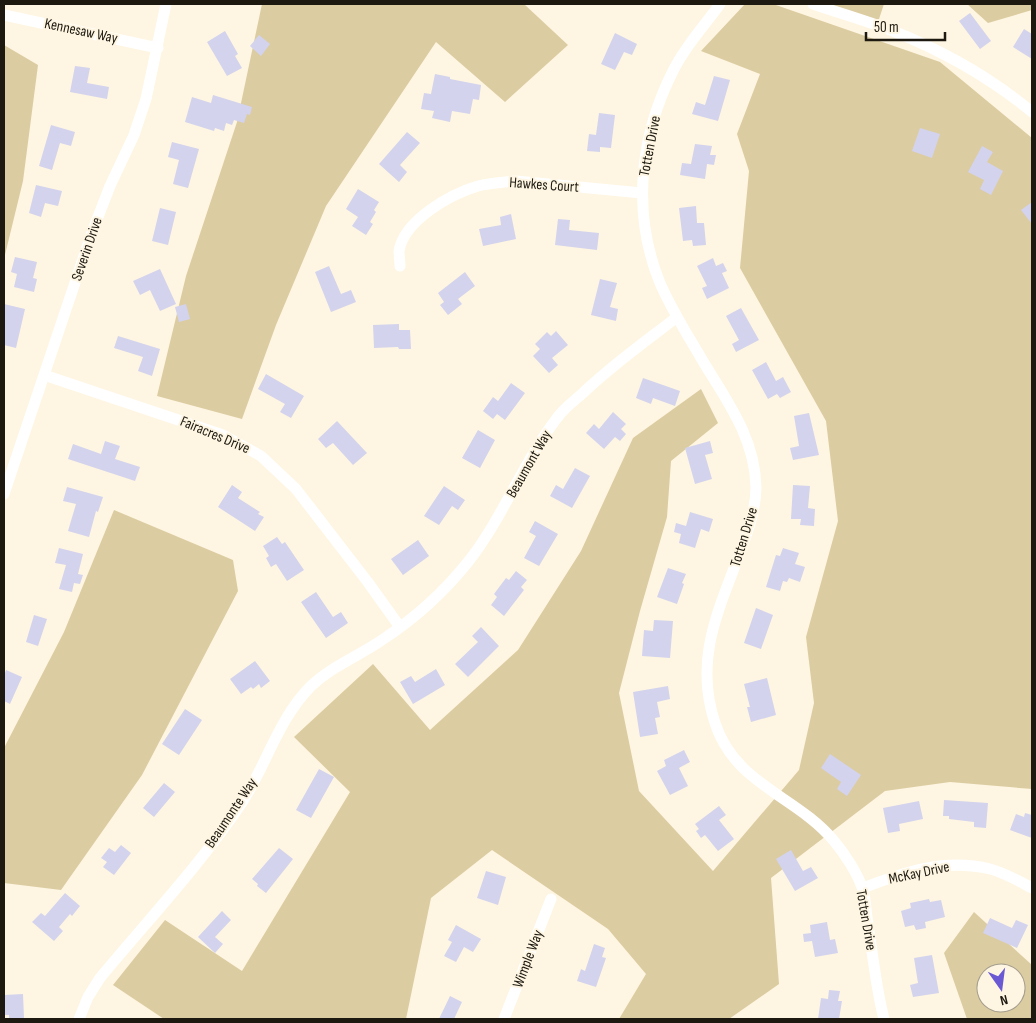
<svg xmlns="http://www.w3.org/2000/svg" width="1036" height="1023" viewBox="0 0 1036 1023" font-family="'Sofia Sans Condensed',sans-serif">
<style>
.green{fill:#dccca1;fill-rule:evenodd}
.building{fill:#d3d3ed}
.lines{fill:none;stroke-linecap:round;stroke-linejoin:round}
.street{stroke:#fff;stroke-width:11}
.labels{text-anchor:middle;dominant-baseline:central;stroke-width:4;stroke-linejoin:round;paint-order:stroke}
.street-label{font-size:15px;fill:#1d1910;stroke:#fef6e2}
</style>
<rect width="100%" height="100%" fill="#fef6e2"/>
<path class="green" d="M262 4H524L568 45 505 102 436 42 326 206 276 325 242 419 157 396 186 276 237 122Z
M745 4H773L940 62 1032 138V789L950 782 885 791 771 878 779 984 729 1019H619L646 974 608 929 492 850 431 898 406 1019H164L113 985 165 920 242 971 350 792 294 737 373 664 430 730 518 650 581 551 633 438 701 389 718 423 671 461 667 517 640 611 619 693 639 791 713 871 799 770 814 703 806 637 838 521 826 421 740 268 749 171 737 134 760 74 701 51Z
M828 4H884L878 22Z
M967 4H1032V10L988 23Z
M4 45 38 65 23 181 4 259Z
M114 510 233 560 238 591 142 775 61 890 4 883V748L64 632Z
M974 912 1032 965V1019H967L944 953ZM986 973H1016V1003H986Z"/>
<path class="building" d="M970 13 991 41 980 49 959 21Z
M1024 29 1032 34V59L1013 47Z
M225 31 238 54 235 56 242 68 227 76 207 42Z
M615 33 637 44 632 55 624 52 615 70 601 64Z
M259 35 270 44 261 56 250 46Z
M75 66 90 68 87 83 109 87 107 99 70 92Z
M435 74 450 77V79L481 85 479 100 473 99 470 114 452 111 450 122 432 118 434 111 421 109 424 93 431 94Z
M714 76 730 80 718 121 692 114 696 102 705 105Z
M213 95 252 107 250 115 247 114 244 123 234 120 232 125 226 123 224 131 215 128 214 131 185 122 192 97 211 103Z
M599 113 615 115 611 148 600 147V152L587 151 589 134 596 135Z
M51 125 75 132 71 146 60 143 52 170 39 166Z
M920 128 940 134 932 158 912 151Z
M407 132 420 143 400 165 407 172 399 182 379 164Z
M172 142 199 149 188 188 173 184 179 160 168 157Z
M695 144 712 146 710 155H716L714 165 707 164 705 179 680 175 682 163 691 164Z
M982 146 993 152 987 162 1003 171 991 195 980 189 984 180 968 172Z
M36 185 62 191 58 206 45 203 41 217 29 213Z
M358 189 379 202 374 210 376 212 370 222 373 224 366 235 352 226 358 217 346 209Z
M1032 202V224L1021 210Z
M696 206 697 223H704L706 245 693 246 692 240 683 241 679 208Z
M160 208 176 212 168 245 152 241Z
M511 214 516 239 483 246 479 229 501 225 500 217Z
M558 219 570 220 569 230 599 233 597 250 555 245Z
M15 257 37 262 33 278 37 279 34 292 14 287 17 274 11 272Z
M713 258 716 266 723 263 727 271 722 273 729 288 707 299 702 288 707 286 697 266Z
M329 266 341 294 351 290 356 302 331 312 315 272Z
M160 269 176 304 160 311 150 290 140 295 133 281Z
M465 272 475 286 458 299 462 304 448 315 440 305 444 302 438 293Z
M600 279 617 283 610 307 618 309 616 321 591 315Z
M4 304 25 309 16 348 4 345Z
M186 304 190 319 179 322 175 307Z
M741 308 759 340 736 352 732 344 739 340 726 316Z
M399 324V330H410L411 349H399L398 347 374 348 373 325Z
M556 331 568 345 552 358 558 365 549 373 533 356 540 349 535 344 547 332 551 336Z
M118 336 160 349 152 376 138 371 143 357 114 348Z
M766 362 776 381 783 377 791 392 780 398 777 394 768 399 752 370Z
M266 374 304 396 291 418 280 412 285 404 258 389Z
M643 378 680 391 675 406 653 398 651 404 636 398Z
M511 383 525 393 505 420 497 414 493 419 483 411 493 397 498 401Z
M613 412 626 424 621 429 626 434 620 441 615 437 604 449 586 433 594 424 599 429Z
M809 413 819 455 793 460 790 448 799 446 794 416Z
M337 421 367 453 353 465 333 443 326 448 318 439Z
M478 430 495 440 480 468 462 458Z
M105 441 120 446 115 459 140 467 135 481 68 459 73 444 101 454Z
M710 441 713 453 705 455 712 479 695 484 685 448Z
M575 468 590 476 572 508 550 496 556 485 563 489Z
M232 485 242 492 238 498 260 512 258 514 264 517 255 531 218 507Z
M793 485 810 486 808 508 815 509 814 526 800 525 801 519H791Z
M444 486 465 500 458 510 452 506 439 525 424 516Z
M67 487 103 497 98 512 96 511 89 537 68 531 76 504 63 501Z
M690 512 713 519 709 532 701 529 695 548 679 543 681 534 674 532 676 523 686 526Z
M535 521 558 534 539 566 524 558 536 536 529 532Z
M277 537 282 544 285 542 304 570 287 581 276 564 271 567 266 558 269 556 263 546Z
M418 540 429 556 403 575 391 559Z
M59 548 83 554 78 574 83 575 80 584 74 583 72 592 59 589 66 565 55 563Z
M783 548 799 553 795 564 805 567 800 582 789 578 787 582 783 581 780 591 766 587 776 555 780 556Z
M668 568 686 574 682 583 684 584 677 604 657 597Z
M516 571 527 580 521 587 524 590 504 616 491 605 497 597 494 594 506 578 509 580Z
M316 592 333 617 341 612 348 623 326 638 301 602Z
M756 608 773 615 761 649 744 643Z
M34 615 47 619 38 646 26 642Z
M654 620 673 621 670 658 642 656 644 630 653 631Z
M481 627 499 646 468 677 455 664 478 642 472 636Z
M255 661 270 681 261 688 259 684 253 689 251 687 241 694 230 679Z
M436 669 445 685 413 704 400 682 411 676 415 682Z
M6 670 22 677 10 704 4 701V676Z
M767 678 776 715 751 722 747 707H750L744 684Z
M668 686 670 699 657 702 660 717 655 718 658 734 640 737 633 692Z
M185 709 202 720 179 755 162 744Z
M684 750 690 762 679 768 688 786 670 795 657 771 666 766 664 760Z
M830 754 861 775 847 796 837 789 841 782 821 768Z
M319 769 334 777 311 818 296 810Z
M164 783 175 792 154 817 143 808Z
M944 800 988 803 986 828 974 827V822L949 819V816H943Z
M919 801 923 819 899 824 900 831 888 833 883 808Z
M719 806 726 815 719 820 734 839 718 851 705 835 701 838 696 831 699 829 695 824Z
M1025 813 1032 815V838L1010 830 1016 814 1024 817Z
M121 845 131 853 114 875 103 867 107 862 101 858 109 848 115 852Z
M279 848 293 859 266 893 257 886 258 884 252 879Z
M791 850 803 871 811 867 818 878 795 891 776 859Z
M486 871 506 877 498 905 477 898Z
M65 893 80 906 72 916 70 914 59 927 63 931 54 941 32 922 41 913 45 916Z
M929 899 930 902 941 900 945 917 925 922 926 928 916 930 914 925 905 927 901 911 911 908 910 903Z
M222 911 231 920 215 937 223 944 215 953 198 937Z
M990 918 1012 928 1016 920 1028 925 1017 948 983 933Z
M827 922 830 940 835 939 838 953 815 957 812 941 804 942 803 934 811 933 810 925Z
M456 925 481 939 473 952 464 947 456 962 444 956 452 942 448 940Z
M594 944 605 948 602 957 606 958 596 987 577 981 581 969 585 971Z
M932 955 939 993 913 997 910 985 918 983 914 958Z
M829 990 840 991 838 1001H842L839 1019H818L821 998 828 999Z
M23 994 24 1018 9 1019V1015H4V995Z
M450 996 462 1002 454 1019H439Z"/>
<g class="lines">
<path class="street" d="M720 4C705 25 686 45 674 69 640 135 631 212 660 283 672 311 689 337 704 363 728 402 755 439 756 487 756 508 749 528 742 547 720 608 693 657 715 723 735 785 797 796 834 841 845 854 858 874 863 890 866 901 866 913 868 924 873 956 876 988 884 1019
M813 4C839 13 867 21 893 31 943 51 991 78 1032 112
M4 15 158 48
M400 266C400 261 399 256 399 251 404 220 451 194 478 186 491 183 503 182 516 181L642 193
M44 375 223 435 261 456 296 489 367 581 400 627
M4 494 91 235 110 186 134 135 146 99 166 4
M863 888C904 872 945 858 990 869 1005 873 1019 881 1032 888
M79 1019 88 997 100 978C148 920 201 864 243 801 267 763 279 718 311 686 332 666 359 656 382 640 414 619 444 592 468 562 503 518 523 462 557 418 564 408 574 401 583 393 612 365 645 342 677 317
M504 1019 551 899"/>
</g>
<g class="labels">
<g class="street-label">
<text transform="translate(81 31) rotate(12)">Kennesaw Way</text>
<text transform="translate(650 146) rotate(-79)">Totten Drive</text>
<text transform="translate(544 185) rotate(4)">Hawkes Court</text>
<text transform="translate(87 249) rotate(-71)">Severin Drive</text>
<text transform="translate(215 435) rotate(23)">Fairacres Drive</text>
<text transform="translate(529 464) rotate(-60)">Beaumont Way</text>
<text transform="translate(744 537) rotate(-73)">Totten Drive</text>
<text transform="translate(231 813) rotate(-56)">Beaumonte Way</text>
<text transform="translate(919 873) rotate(-12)">McKay Drive</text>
<text transform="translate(866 920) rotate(80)">Totten Drive</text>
<text transform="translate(528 959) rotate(-69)">Wimple Way</text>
</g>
</g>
<rect width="1036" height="1023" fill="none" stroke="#1d1910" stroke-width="10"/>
<g transform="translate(1001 988) rotate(166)"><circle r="24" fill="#fef6e2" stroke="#a49e8e"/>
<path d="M0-4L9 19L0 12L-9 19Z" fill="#6b59d3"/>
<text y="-8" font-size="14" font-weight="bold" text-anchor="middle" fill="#1d1910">N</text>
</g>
<path d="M866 32v8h79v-8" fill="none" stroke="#1d1910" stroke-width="2.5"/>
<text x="874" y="32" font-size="15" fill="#1d1910" stroke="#fef6e2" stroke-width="4" paint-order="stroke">50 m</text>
</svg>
